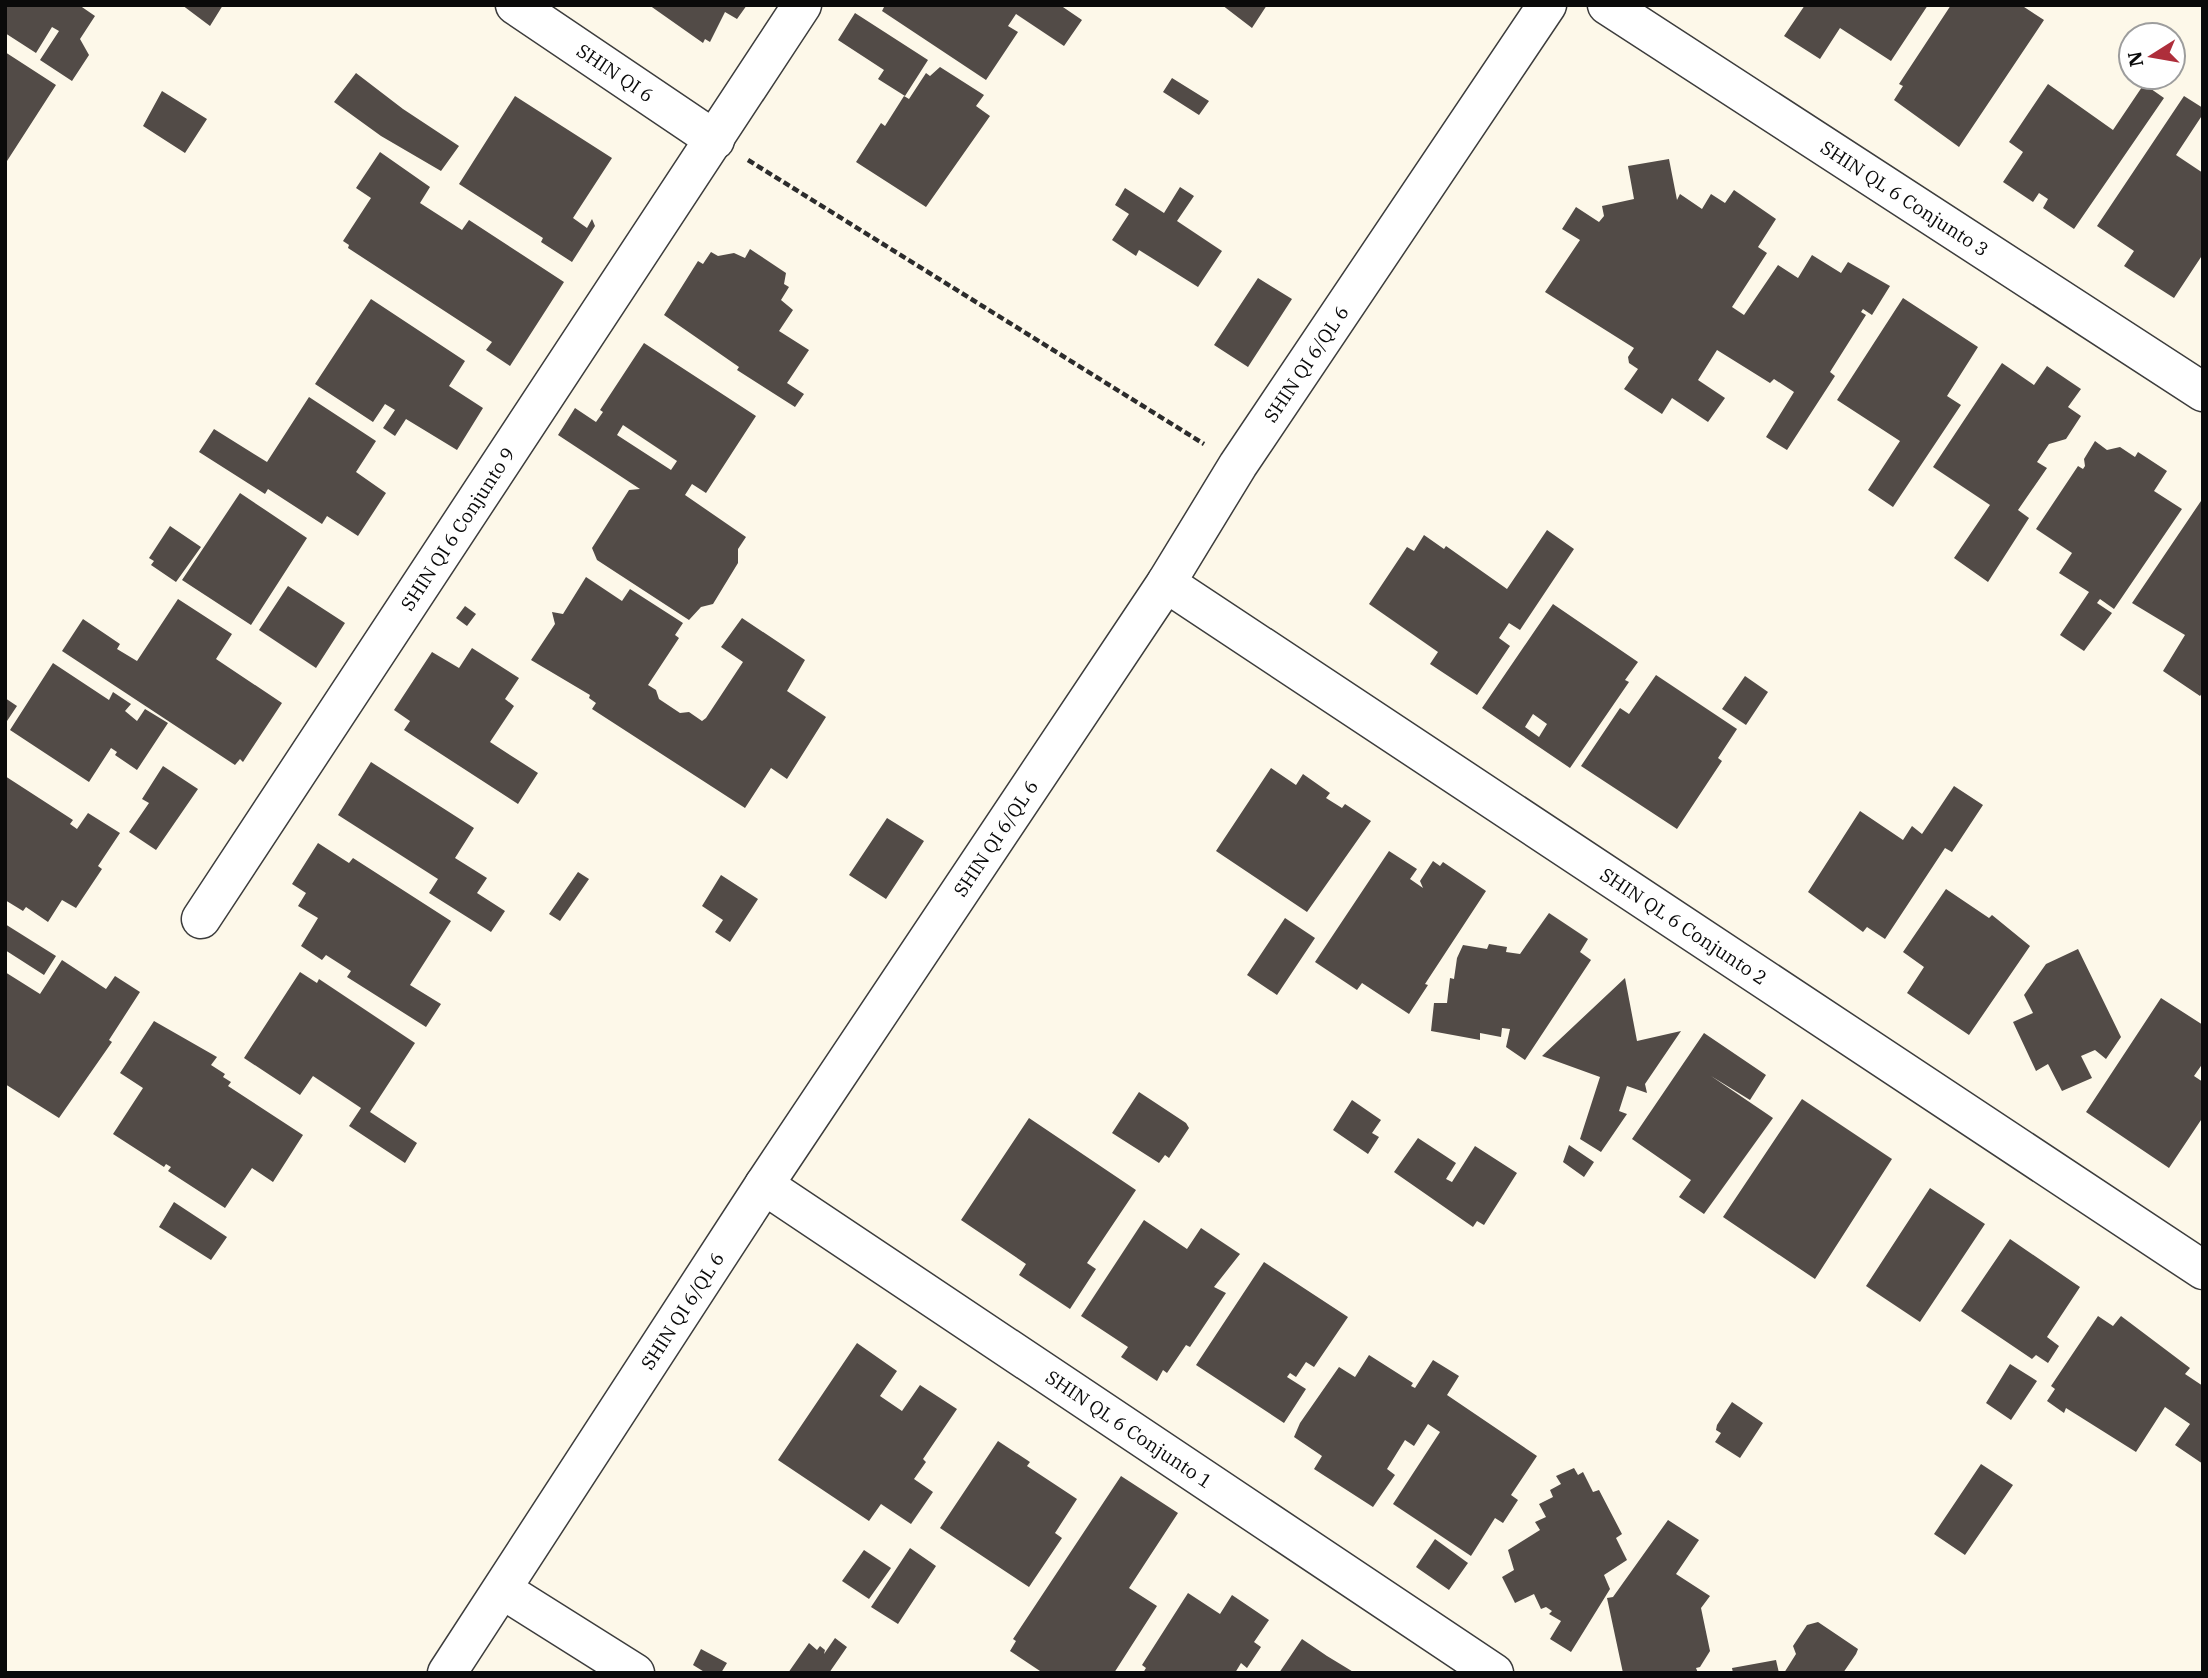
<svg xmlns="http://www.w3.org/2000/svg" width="2208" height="1678" viewBox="0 0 2208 1678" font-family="'IBM Plex Serif',serif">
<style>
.building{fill:#524b47;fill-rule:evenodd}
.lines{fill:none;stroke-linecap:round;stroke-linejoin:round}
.minor-casing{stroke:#3d3d3d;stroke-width:41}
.tertiary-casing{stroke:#3d3d3d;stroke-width:41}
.path{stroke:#2c2c2c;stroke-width:4.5;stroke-dasharray:7 3.5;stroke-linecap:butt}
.minor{stroke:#fff;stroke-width:38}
.tertiary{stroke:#fff;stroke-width:38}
.labels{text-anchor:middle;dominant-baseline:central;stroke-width:7;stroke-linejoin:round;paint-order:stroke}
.street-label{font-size:19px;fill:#0a0a0a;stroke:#fff}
</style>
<rect width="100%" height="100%" fill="#fdf8e9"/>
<path class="building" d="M5 5H79L95 16 80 39 89 55 72 81 40 60 59 31 52 27 36 53 5 33Z
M182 5H223L210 26Z
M649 5H747L737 19 725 12 710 42 705 39 703 43Z
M885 5H1060L1082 20 1064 46 1016 14 1008 26 1018 32 986 80 882 11Z
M1222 5H1267L1252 28Z
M1805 5H1928L1891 61 1840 28 1820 59 1784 36Z
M1951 5H2021L2044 20 1959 147 1894 100 1903 86 1899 84Z
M855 13 928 60 905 96 878 79 884 70 838 40Z
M5 52 56 85 7 161 5 159Z
M940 67 984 95 976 106 990 116 926 207 856 162 881 123 885 126 904 96 909 99 926 73 930 76Z
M356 73 403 109 459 146 441 171 381 136 334 102Z
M1172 78 1209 101 1199 115 1163 92Z
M2048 84 2113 130 2144 84 2164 98 2074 229 2043 208 2048 199 2039 193 2033 202 2003 182 2023 152 2009 142Z
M162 91 207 119 185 153 143 126Z
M515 96 612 158 573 218 587 228 592 219 595 226 572 262 541 242 543 238 459 184Z
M2184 96 2203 108V114L2176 155 2203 173V254L2174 298 2124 266 2134 251 2097 226Z
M380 152 430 187 420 203 462 230 469 220 564 282 510 366 486 350 492 342 348 248 349 245 343 241 371 198 356 188Z
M1669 159 1677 200 1680 194 1702 209 1711 194 1725 203 1734 190 1776 219 1758 247 1767 253 1732 307 1744 315 1778 265 1798 278 1812 255 1841 273 1848 262 1890 286 1872 315 1863 309 1861 312 1866 315 1830 372 1835 376 1787 450 1766 437 1794 392 1774 379 1770 383 1717 350 1698 380 1725 398 1708 422 1672 398 1662 414 1624 389 1638 369 1629 363 1628 357 1634 348 1545 292 1580 240 1562 229 1576 207 1599 222 1604 216 1602 206 1634 199 1628 166Z
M1180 187 1194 196 1177 221 1222 251 1198 287 1139 250 1136 256 1112 240 1129 214 1115 205 1125 188 1164 213Z
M750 249 786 273 784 284 789 287 781 300 793 310 779 331 809 350 787 383 804 394 795 407 737 370 739 367 664 315 698 261 703 264 711 252 718 256 734 253 745 258Z
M1258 278 1292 299 1248 367 1214 345Z
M1903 298 1978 347 1947 396 1961 405 1893 507 1868 490 1900 441 1837 400Z
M371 299 465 361 449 386 483 408 457 450 406 419 395 436 383 428 395 410 385 404 373 422 315 384Z
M644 343 756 416 706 493 692 484 685 495 746 537 738 549V563L713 604 701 607 689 620 597 560 592 548 629 490 640 489 558 435 575 408 596 422 603 412 600 410ZM623 425 677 461 671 470 617 435Z
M2002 363 2034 385 2047 366 2081 389 2068 407 2081 416 2066 439 2049 444 2037 462 2047 468 2018 510 2029 518 1988 582 1954 558 1990 505 1933 467Z
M309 397 376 441 356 472 386 493 358 536 327 516 322 524 268 489 265 494 199 452 214 429 267 462Z
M2095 441 2107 450 2120 447 2135 457 2138 452 2167 471 2154 491 2182 509 2114 609 2100 599 2097 603 2112 613 2084 651 2060 635 2089 592 2059 573 2072 553 2036 529 2078 466 2083 469 2085 466 2084 459Z
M240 493 307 538 251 625 182 580Z
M2203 498V692L2200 696 2163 671 2185 635 2132 603Z
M170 526 201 547 176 582 151 565 154 561 149 558Z
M1547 530 1574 549 1520 630 1509 623 1499 638 1510 646 1477 695 1430 664 1438 652 1369 604 1407 547 1414 551 1424 535 1444 549 1446 546 1507 589Z
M586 577 622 601 630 589 683 623 675 635 679 638 648 685 656 690 659 699 680 713 689 712 702 721 706 718 743 662 721 647 742 618 805 660 787 691 826 717 787 779 771 768 745 808 592 709 596 703 589 698 590 695 531 660 555 624 552 612 563 614Z
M288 586 345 623 316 668 259 630Z
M178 599 232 634 216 659 282 703 243 762 240 759 235 765 62 651 83 619 120 644 117 649 137 661Z
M1553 604 1638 662 1625 680 1629 682 1570 768 1482 708ZM1533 714 1547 724 1539 737 1525 727Z
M465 606 476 614 467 626 456 618Z
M472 648 519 678 505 699 514 706 490 742 538 773 518 804 404 730 410 721 394 710 432 652 459 668Z
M53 663 109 700 113 692 131 704 125 711 137 721 145 709 168 723 137 770 115 755 117 752 111 748 89 782 10 730Z
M1656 675 1737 729 1718 758 1722 761 1677 829 1581 766 1620 708 1629 714Z
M1745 676 1768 692 1746 725 1722 709Z
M5 698 17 706 5 724Z
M371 762 474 828 455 858 487 878 477 893 505 911 491 932 429 893 438 879 338 815Z
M163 766 198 789 156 850 129 832 149 803 142 799Z
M1271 768 1296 785 1303 774 1330 793 1326 798 1342 808 1345 804 1371 821 1307 912 1216 851Z
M5 776 73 820 70 824 77 829 88 813 120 833 98 866 102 869 76 908 62 900 48 922 26 907 23 911 5 900Z
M1954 786 1983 805 1952 852 1945 848 1885 939 1867 927 1863 932 1808 892 1860 811 1903 840 1912 826 1922 834Z
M887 818 924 841 886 899 849 875Z
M318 843 349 863 353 858 451 921 410 985 441 1004 426 1027 347 977 351 971 326 955 322 960 301 946 318 918 298 906 306 893 292 884Z
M1389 851 1417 869 1410 879 1423 888 1420 881 1433 861 1440 866 1443 862 1486 891 1425 984 1428 985 1409 1014 1362 983 1357 990 1315 962Z
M578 872 589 879 560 921 549 914Z
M721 875 758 899 730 942 715 932 723 920 702 906Z
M1946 889 1989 918 1992 915 2030 946 1969 1035 1907 993 1924 967 1903 952Z
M1549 913 1588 939 1580 952 1591 960 1525 1060 1506 1047 1510 1029 1502 1028 1501 1037 1480 1033V1040L1431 1031 1434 1003H1447L1450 978 1454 979 1457 958 1463 945 1487 949 1489 944 1507 947 1506 952 1520 954Z
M1285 918 1315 938 1277 995 1247 975Z
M5 924 56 956 44 975 5 950Z
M2078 949 2121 1037 2106 1059 2095 1050 2081 1056 2092 1078 2062 1091 2048 1064 2036 1071 2013 1022 2033 1013 2024 995 2046 964Z
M62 960 106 989 115 976 140 992 109 1040 112 1042 59 1118 5 1084V972L40 994Z
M300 972 317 983 319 979 415 1043 370 1112 417 1143 405 1163 349 1126 361 1108 313 1076 300 1095 244 1058Z
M1625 978 1637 1041 1681 1031 1645 1084 1647 1093 1627 1086 1619 1111 1627 1114 1601 1152 1580 1139 1600 1077 1542 1056Z
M2161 998 2203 1025V1063L2194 1076 2203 1082V1117L2169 1168 2086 1112Z
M154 1021 217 1057 211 1065 225 1074 223 1077 231 1082 228 1086 303 1135 273 1182 252 1168 225 1208 168 1171 171 1167 166 1164 164 1167 113 1134 143 1088 120 1073Z
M1704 1033 1766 1075 1750 1100 1711 1076 1773 1118 1704 1214 1679 1197 1691 1180 1632 1139Z
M1139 1092 1186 1123 1189 1128 1169 1158 1165 1155 1159 1163 1112 1133Z
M1802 1099 1892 1159 1815 1279 1723 1217Z
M1352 1100 1381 1120 1372 1133 1379 1137 1368 1154 1333 1130Z
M1029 1118 1136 1190 1087 1263 1096 1269 1070 1309 1019 1275 1026 1264 961 1220Z
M1418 1138 1456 1163 1446 1179 1452 1182 1475 1146 1517 1173 1484 1225 1477 1221 1473 1227 1394 1172Z
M1569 1145 1594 1162 1584 1177 1563 1162Z
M1930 1188 1985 1224 1920 1322 1866 1286Z
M174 1202 227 1237 211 1260 159 1227Z
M1144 1220 1187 1249 1201 1228 1240 1254 1214 1287 1226 1293 1190 1347 1186 1345 1167 1373 1163 1370 1157 1381 1121 1357 1128 1347 1081 1316Z
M2010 1239 2080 1287 2047 1337 2059 1346 2048 1363 2036 1355 2032 1359 1961 1311Z
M1264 1262 1348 1317 1314 1367 1306 1362 1296 1377 1290 1373 1287 1377 1306 1389 1284 1423 1196 1365Z
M2098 1316 2113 1326 2121 1316 2190 1368 2185 1374 2203 1386V1464L2175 1445 2190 1424 2165 1407 2136 1452 2066 1408 2064 1413 2047 1401 2055 1389 2051 1386Z
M857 1343 897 1371 880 1396 902 1411 920 1385 957 1409 923 1459 926 1462 914 1479 933 1492 911 1524 881 1504 869 1521 778 1460Z
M1369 1355 1413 1383 1411 1386 1415 1388 1433 1360 1459 1376 1447 1395 1537 1456 1511 1495 1518 1500 1503 1523 1495 1518 1471 1556 1393 1504 1440 1432 1428 1424 1414 1446 1405 1440 1387 1469 1395 1475 1373 1507 1314 1469 1322 1456 1294 1437 1300 1423 1339 1367 1355 1377Z
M2010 1364 2037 1381 2011 1420 1986 1403Z
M1732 1402 1763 1423 1740 1458 1715 1442 1721 1433 1716 1430 1717 1425Z
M998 1441 1030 1462 1027 1466 1077 1499 1055 1533 1062 1538 1029 1587 940 1528Z
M1981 1464 2013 1485 1965 1555 1934 1534Z
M1574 1468 1578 1475 1583 1472 1593 1492 1599 1490 1622 1534 1616 1538 1627 1560 1604 1575 1610 1589 1571 1652 1550 1639 1561 1621 1549 1614 1552 1611 1546 1607 1541 1609 1534 1594 1515 1603 1502 1577 1514 1570 1508 1550 1540 1530 1535 1522 1546 1517 1539 1504 1553 1497 1550 1490 1561 1484 1556 1476Z
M1121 1476 1178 1513 1129 1588 1157 1606 1114 1673H1043L1010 1651 1016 1641 1013 1639Z
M1668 1520 1699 1540 1676 1574 1710 1596 1701 1608 1710 1651 1700 1667 1696 1668 1698 1673H1623L1607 1598 1613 1597Z
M1435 1539 1468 1563 1449 1590 1416 1567Z
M910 1548 936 1566 898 1624 871 1607Z
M864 1550 891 1568 869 1599 842 1581Z
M1188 1593 1220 1614 1232 1595 1269 1620 1254 1642 1261 1647 1247 1668 1241 1663 1235 1673H1143L1146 1668 1142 1665Z
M1818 1622 1858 1649 1856 1654 1843 1673H1784L1796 1654 1793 1646 1807 1625Z
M835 1638 847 1647 829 1673H788L809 1643 817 1650 820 1646 825 1650 824 1654Z
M1302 1639 1327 1656 1355 1673H1279Z
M701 1649 727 1663 721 1673H706L693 1665Z
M1776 1660 1779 1673H1733L1732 1668Z"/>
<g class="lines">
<g class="minor-casing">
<g id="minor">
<path id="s1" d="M515 5 715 140"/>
<path id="s2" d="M1607 5 2203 392"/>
<path id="s3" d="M1166 583 2203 1270"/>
<path id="s4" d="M201 919 802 5"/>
<path id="s5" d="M764 1185 1494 1673"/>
<path d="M503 1590 635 1673"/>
</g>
</g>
<g class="tertiary-casing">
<g id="tertiary">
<path id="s6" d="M447 1673 764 1185 1166 583 1238 465 1547 5"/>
</g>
</g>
<path class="path" d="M748 160 1204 444"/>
<use href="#minor" class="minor"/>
<use href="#tertiary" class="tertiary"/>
</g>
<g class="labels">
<g class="street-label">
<text stroke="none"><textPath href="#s1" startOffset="121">SHIN QI 6</textPath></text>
<text stroke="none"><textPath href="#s2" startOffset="355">SHIN QL 6 Conjunto 3</textPath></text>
<text stroke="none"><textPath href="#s6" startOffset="1566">SHIN QI 6/QL 6</textPath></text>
<text stroke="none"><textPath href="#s4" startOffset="467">SHIN QI 6 Conjunto 9</textPath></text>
<text stroke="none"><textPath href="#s6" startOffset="999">SHIN QI 6/QL 6</textPath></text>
<text stroke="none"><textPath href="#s3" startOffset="621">SHIN QL 6 Conjunto 2</textPath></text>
<text stroke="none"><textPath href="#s6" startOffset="432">SHIN QI 6/QL 6</textPath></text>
<text stroke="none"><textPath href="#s5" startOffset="439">SHIN QL 6 Conjunto 1</textPath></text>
</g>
</g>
<rect width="2208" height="1678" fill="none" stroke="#0a0a0a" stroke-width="14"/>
<g transform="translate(2152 56) rotate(259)"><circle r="33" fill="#ffffff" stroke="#9d9d9d" stroke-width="2"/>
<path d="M0-5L12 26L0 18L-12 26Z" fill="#ae2e3b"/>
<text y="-10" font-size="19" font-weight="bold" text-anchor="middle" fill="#0a0a0a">N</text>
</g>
</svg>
